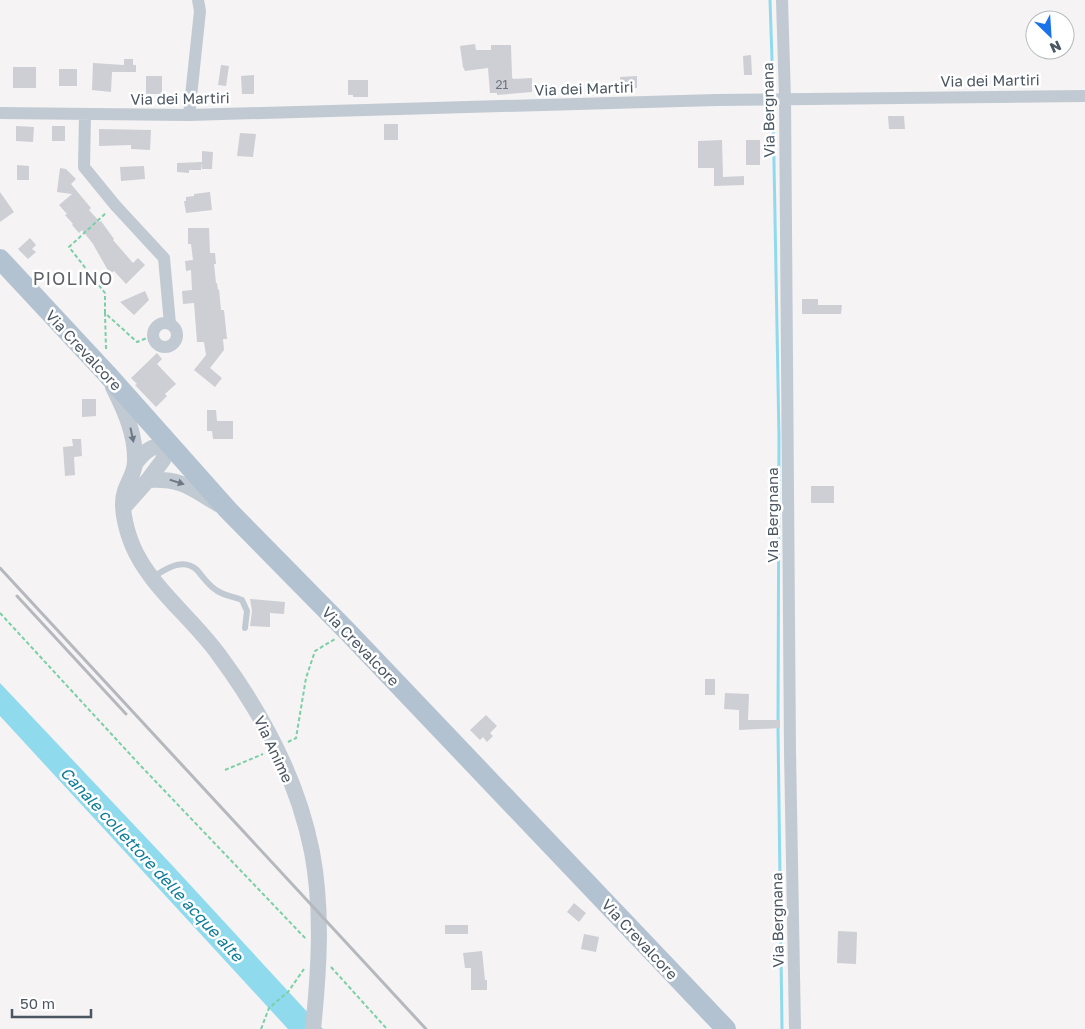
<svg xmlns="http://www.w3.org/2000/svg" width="1085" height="1029" viewBox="0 0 1085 1029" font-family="'Golos Text',sans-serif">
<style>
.water{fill:#90daee}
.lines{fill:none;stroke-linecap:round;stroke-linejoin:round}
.stream{stroke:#90daee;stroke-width:3}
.building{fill:#cdcfd5}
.path{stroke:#7ad0a6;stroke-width:2;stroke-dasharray:4 2.5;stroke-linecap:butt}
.service{stroke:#c1cad2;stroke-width:6}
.minor{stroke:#c1cad2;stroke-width:12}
.tertiary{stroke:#c1cad2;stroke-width:16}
.primary{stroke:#b3c2d1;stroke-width:20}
.rail{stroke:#b5b8bd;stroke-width:3}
.oneway{fill:#6e7983}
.labels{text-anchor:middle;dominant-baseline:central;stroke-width:5;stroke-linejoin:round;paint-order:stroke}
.number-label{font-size:12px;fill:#6b747e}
.street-label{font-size:15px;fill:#4a5661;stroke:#fff}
.water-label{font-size:16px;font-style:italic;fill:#0c7c9b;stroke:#fff}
.quarter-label{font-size:18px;letter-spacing:1px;fill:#5f6368;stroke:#fff}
</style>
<rect width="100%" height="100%" fill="#f5f3f3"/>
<path class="water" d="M0 683 170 863 323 1029H288L0 716Z"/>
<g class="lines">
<path class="stream" d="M770 0 773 89
M773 108 779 437 778 729 782 1029"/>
</g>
<path class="building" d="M475 44 476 50H491V45H511L512 77 513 79 532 78V92L497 95V93H490L488 68 465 71 463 67 460 46Z
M751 55 752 75H744L743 56Z
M124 59H133V65H136V72H112L111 92 92 90 93 63 124 65Z
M221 65 229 66 226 86 218 85Z
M13 67H36V88H13Z
M59 69H77V86H59Z
M254 75V94H242L241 76Z
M146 76H162V94H146Z
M637 76V88H620V77Z
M348 80H368V97H353V95H348Z
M888 116H904L905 129H889Z
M384 124H398V140H384Z
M16 126 34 127 33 142 16 141Z
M52 126H65V141H52Z
M99 129 151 130 150 150 131 149V145L99 146Z
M240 133 256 134 253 157 237 156Z
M722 140 723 177 744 176V185L714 186V168H698V141Z
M746 140H760V165H746Z
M202 151 213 152 212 169H202V163L201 170H189V173L177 172V163L202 162Z
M17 165 29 166V180H17Z
M144 166 145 179 121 181 120 167Z
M60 168 66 169 76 179 71 184 91 208 89 210 100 222 101 221 114 239 113 240 133 263 138 258 145 265 126 284 114 271 110 274 93 244 82 230 79 233 72 225 73 224 65 215 67 214 59 205 72 194 57 192Z
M0 192 14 212 0 222Z
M210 192 212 210 186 213 184 201H186V197L194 196V194Z
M188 228H209L210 253H215L216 264H214L216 283H217L218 290 219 289 221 310H224L227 339H223L224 350 210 368 222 378 215 387 194 370 206 355 204 342H197L194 303 183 304 182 291 192 290 191 270 186 271 185 261 193 260 191 244H188Z
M30 238 36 245 32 249 36 252 28 259 18 249Z
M145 291 149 300 134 315 120 302Z
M802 299H818V305H842L841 314H802Z
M157 353 162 359 157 364 176 384 165 394 167 396 156 407 135 385 137 384 131 378Z
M82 399H96V416L82 417Z
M207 410H216L217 421H233V439H213L212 431H207Z
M72 439H81L82 456 74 457 75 475 65 476 63 447 73 446Z
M811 486H834V503H811Z
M250 599 285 602 284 614 270 613V627L250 626 252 611Z
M705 679H715V695H705Z
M725 693 749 694 748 720H780V728L739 730V710L724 709Z
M486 715 497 726 490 733 493 736 487 742 483 737 480 740 470 730Z
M574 903 586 913 579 922 567 912Z
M445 925H468V934H445Z
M838 931 857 932 856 964 837 963Z
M584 934 599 937 596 952 581 949Z
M482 951 485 980H487V990H471V968H465L463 953Z"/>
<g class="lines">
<path class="path" d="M105 313V293L69 247 107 212
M106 349 105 313 137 342 152 336
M0 613 139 764 306 939
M288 742 296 738 306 678 315 651 335 639
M225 770 263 754
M331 967 387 1029
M261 1029 269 1008 288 992 304 969"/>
<path class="service" d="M153 577C166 569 183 557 197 570 203 577 208 585 216 590 224 596 233 596 242 600L247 611 245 628"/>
<path class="minor" d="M782 0 785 99 790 751 795 1029
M0 113 189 115 716 100 1085 96
M85 115 84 167 115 205 164 258 170 324
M189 115 200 11 198 0
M153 335a12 12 0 1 1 24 0a12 12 0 1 1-24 0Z"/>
<path class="tertiary" d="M113 387C125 411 136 435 135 462 135 472 128 482 125 491 119 508 128 537 136 553 156 592 194 620 219 655 262 713 298 781 312 852 323 910 319 971 313 1029
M135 464C145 450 151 447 168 443L163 460 148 480
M124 507 148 480C181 478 191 488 218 504"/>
<path class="primary" d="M0 259 107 374 228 510 348 632 726 1029"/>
<path class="rail" d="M0 568 426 1029
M17 596 126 714"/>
</g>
<defs><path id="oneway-solid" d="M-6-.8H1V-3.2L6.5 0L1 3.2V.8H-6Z" transform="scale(1.25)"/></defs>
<g class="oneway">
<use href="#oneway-solid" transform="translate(132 435) rotate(78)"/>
<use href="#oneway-solid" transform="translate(177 482) rotate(17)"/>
</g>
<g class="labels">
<g class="number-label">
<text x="502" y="84">21</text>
</g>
<g class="street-label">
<text transform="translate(990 80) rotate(-1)">Via dei Martiri</text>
<text transform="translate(584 88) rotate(-2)">Via dei Martiri</text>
<text transform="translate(180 98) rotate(-1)">Via dei Martiri</text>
<text transform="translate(768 110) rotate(-91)">Via Bergnana</text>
<text transform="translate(84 350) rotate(47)">Via Crevalcore</text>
<text transform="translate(772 515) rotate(-90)">Via Bergnana</text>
<text transform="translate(361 646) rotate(46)">Via Crevalcore</text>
<text transform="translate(274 749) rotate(65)">Via Anime</text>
<text transform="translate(777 920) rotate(-91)">Via Bergnana</text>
<text transform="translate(640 939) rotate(47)">Via Crevalcore</text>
</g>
<g class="water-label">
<text transform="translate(152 864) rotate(47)">Canale collettore delle acque alte</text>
</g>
<g class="quarter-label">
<text x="73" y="278">PIOLINO</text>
</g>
</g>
<g transform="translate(1050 35) rotate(155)"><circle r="24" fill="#ffffff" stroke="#b7bbc0"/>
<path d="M0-4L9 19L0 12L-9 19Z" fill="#1a73e8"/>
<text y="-8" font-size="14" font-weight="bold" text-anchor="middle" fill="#4a5661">N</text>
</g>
<path d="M12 1009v8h79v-8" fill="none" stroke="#4a5661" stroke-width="2.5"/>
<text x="20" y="1009" font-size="15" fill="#4a5661" stroke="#ffffff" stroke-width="4" paint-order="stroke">50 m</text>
</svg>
